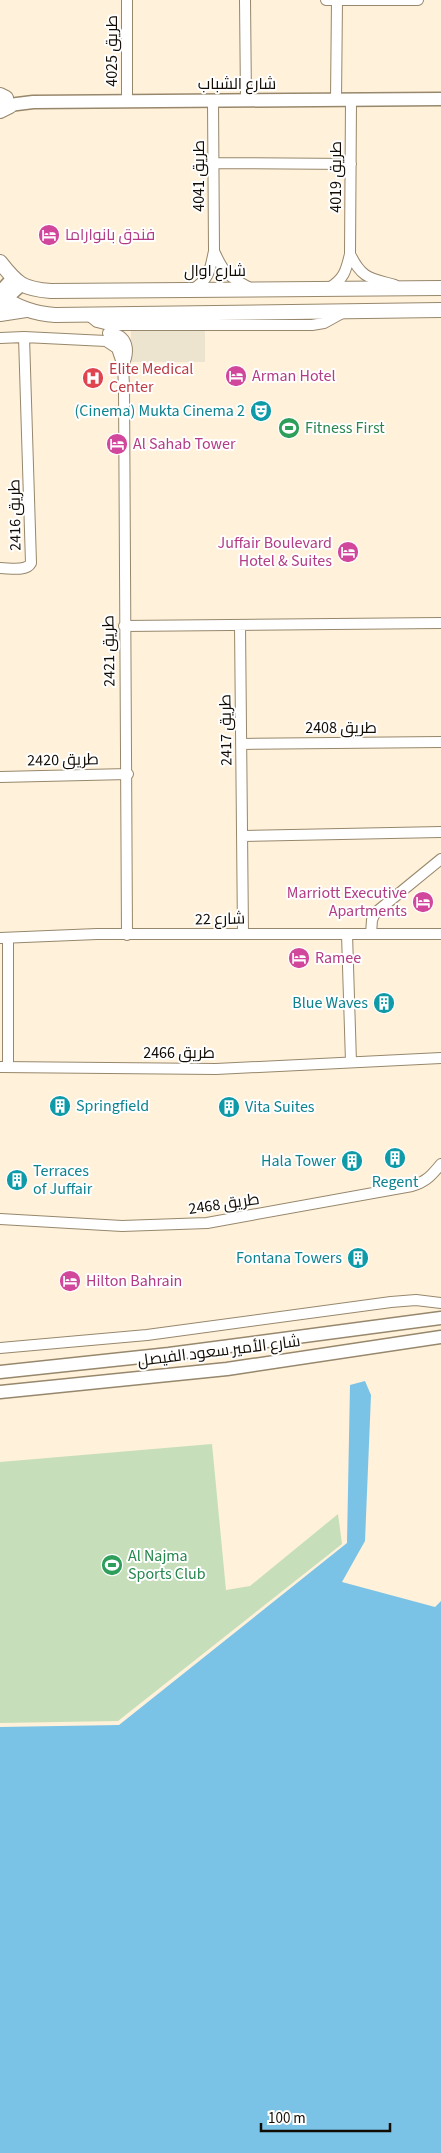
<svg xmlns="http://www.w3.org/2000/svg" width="441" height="2153" viewBox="0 0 441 2153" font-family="'Source Sans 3',Cairo,sans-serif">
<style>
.commercial{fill:#ede4cf}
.green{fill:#c6dfba}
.water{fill:#7ac3e7}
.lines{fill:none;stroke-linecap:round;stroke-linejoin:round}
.minor-casing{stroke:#97876c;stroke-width:12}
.tertiary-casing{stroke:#97876c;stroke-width:15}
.secondary-casing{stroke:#97876c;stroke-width:16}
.minor{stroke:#fff;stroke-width:10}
.tertiary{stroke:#fff;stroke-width:12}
.secondary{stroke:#fff;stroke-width:14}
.labels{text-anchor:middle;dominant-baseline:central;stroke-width:4;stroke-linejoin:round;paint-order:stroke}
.street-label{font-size:16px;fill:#120c04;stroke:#fff}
.hotel-label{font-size:16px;fill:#b23c85;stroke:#fff;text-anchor:start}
.health-label{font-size:16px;fill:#be3a42;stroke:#fff;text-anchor:start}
.culture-label{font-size:16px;fill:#0d838f;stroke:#fff;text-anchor:end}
.leisure-label{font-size:16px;fill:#27864d;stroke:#fff;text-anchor:start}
</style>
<rect width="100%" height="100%" fill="#fff1da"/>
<path class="commercial" d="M131 317H205V362H131Z"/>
<path class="green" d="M212 1444 226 1590 250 1586 338 1514 342 1544 118 1721 0 1723V1462Z"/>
<path class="water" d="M365 1381 371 1395 365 1541 342 1582 435 1607 441 1601V2153H0V1727L119 1725 347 1543 350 1385Z"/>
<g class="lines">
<g class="minor-casing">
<path id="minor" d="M127 0V101
M245 0 246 100
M326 0H418
M336 100 337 0
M214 163 351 164
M214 251C224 274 228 276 250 288
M350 254C362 279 370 278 395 285
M329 288C344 279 346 271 350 254L351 100
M193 289C210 279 210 269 214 251L213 101
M87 314 97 322 109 325H312L324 323 344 312
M109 325 123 366 124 386 127 935
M108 333C129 334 130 351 123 366
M0 338 24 337 106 341 118 349
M0 568C10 568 26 572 31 563L24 337
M240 625 243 933
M124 626 441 623
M241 744 441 742
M0 777 128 774
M242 836 441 832
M347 934 351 1062
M371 934 372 920 375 913 441 859
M0 938 97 934H441
M0 1067 216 1069 441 1058
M8 1067V938
M0 1219 122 1226 207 1223 412 1186C426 1182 432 1175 441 1164
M0 1348 147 1335 391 1302 416 1300 441 1303"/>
</g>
<g class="tertiary-casing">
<path id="tertiary" d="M1 106 33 102 441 99
M0 292 13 278
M0 304 22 284
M0 1372 169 1354 441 1318
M0 1392 227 1369 441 1337"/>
</g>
<g class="secondary-casing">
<path id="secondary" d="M0 95 6 98
M0 111 10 106
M0 262C17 284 23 289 51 291L441 288
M0 295C15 307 36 314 55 315L441 310
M0 314 26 310"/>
</g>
<use href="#minor" class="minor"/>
<use href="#tertiary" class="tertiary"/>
<use href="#secondary" class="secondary"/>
</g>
<defs>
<g id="hotel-disc" transform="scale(1.125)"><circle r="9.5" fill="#d1479c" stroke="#fff"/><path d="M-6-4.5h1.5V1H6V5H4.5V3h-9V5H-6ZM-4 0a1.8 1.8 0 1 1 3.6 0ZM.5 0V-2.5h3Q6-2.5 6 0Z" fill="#fff"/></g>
<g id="hospital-disc" transform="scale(1.125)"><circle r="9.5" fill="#e0444e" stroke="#fff"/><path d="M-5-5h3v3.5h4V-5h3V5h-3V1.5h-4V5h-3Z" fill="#fff"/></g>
<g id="theatre-disc" transform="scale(1.125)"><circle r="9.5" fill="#0f9aa8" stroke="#fff"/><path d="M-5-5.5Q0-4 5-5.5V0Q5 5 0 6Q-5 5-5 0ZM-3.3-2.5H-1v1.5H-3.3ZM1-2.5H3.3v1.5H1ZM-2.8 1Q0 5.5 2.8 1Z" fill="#fff"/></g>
<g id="stadium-disc" transform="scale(1.125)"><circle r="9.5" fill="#2e9e5b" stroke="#fff"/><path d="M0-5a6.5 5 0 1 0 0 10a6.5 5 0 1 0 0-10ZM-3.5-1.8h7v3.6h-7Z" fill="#fff"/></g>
<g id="building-disc" transform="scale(1.125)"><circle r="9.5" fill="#0f9aa8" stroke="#fff"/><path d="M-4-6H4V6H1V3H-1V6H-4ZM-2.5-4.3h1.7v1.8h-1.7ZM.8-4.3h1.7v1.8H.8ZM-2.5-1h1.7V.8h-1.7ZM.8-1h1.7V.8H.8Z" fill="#fff"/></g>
</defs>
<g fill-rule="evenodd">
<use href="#hotel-disc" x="49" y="235"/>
<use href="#hotel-disc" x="236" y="376"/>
<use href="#hospital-disc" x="93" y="378"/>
<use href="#theatre-disc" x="261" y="411"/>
<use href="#stadium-disc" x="289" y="428"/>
<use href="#hotel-disc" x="117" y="444"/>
<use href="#hotel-disc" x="348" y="552"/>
<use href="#hotel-disc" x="423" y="902"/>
<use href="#hotel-disc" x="299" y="958"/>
<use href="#building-disc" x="384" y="1003"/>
<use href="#building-disc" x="60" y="1106"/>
<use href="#building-disc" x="229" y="1107"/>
<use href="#building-disc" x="395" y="1158"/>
<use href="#building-disc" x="352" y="1161"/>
<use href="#building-disc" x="17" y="1180"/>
<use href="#building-disc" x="358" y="1258"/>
<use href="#hotel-disc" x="70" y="1281"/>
<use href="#stadium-disc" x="112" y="1565"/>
</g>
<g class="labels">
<g class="street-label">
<text transform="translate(112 51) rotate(-90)">طريق 4025</text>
<text x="237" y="84">شارع الشباب</text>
<text transform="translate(199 176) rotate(-90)">طريق 4041</text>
<text transform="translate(336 177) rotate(-90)">طريق 4019</text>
<text x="215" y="271">شارع اوال</text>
<text transform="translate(15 515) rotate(-91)">طريق 2416</text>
<text transform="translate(109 651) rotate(-91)">طريق 2421</text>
<text x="341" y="728">طريق 2408</text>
<text transform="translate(226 730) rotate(-91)">طريق 2417</text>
<text transform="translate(63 760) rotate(-1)">طريق 2420</text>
<text transform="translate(220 919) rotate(-1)">شارع 22</text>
<text x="179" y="1053">طريق 2466</text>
<text transform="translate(224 1204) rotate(-8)">طريق 2468</text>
<text transform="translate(219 1351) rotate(-7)">شارع الأمير سعود الفيصل</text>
</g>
<g class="hotel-label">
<text x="65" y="235">فندق بانواراما</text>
<text x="252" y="376">Arman Hotel</text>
<text x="133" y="444">Al Sahab Tower</text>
<text x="332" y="543" text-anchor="end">Juffair Boulevard<tspan x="332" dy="18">Hotel &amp; Suites</tspan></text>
<text x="407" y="893" text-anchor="end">Marriott Executive<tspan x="407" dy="18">Apartments</tspan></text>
<text x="315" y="958">Ramee</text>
<text x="86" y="1281">Hilton Bahrain</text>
</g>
<g class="health-label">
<text x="109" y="369">Elite Medical<tspan x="109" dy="18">Center</tspan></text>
</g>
<g class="culture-label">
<text x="245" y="411">(Cinema) Mukta Cinema 2</text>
<text x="368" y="1003">Blue Waves</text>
<text x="76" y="1106" text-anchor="start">Springfield</text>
<text x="245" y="1107" text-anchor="start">Vita Suites</text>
<text x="336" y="1161">Hala Tower</text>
<text x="33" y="1171" text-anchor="start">Terraces<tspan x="33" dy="18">of Juffair</tspan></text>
<text x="395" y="1182" text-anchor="middle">Regent</text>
<text x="342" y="1258">Fontana Towers</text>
</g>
<g class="leisure-label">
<text x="305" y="428">Fitness First</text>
<text x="128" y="1556">Al Najma<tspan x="128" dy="18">Sports Club</tspan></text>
</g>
</g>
<path d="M261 2123v8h129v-8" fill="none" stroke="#120c04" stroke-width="2.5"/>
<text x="268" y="2123" font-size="15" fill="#120c04" stroke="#ffffff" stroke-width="4" paint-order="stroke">100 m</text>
</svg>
